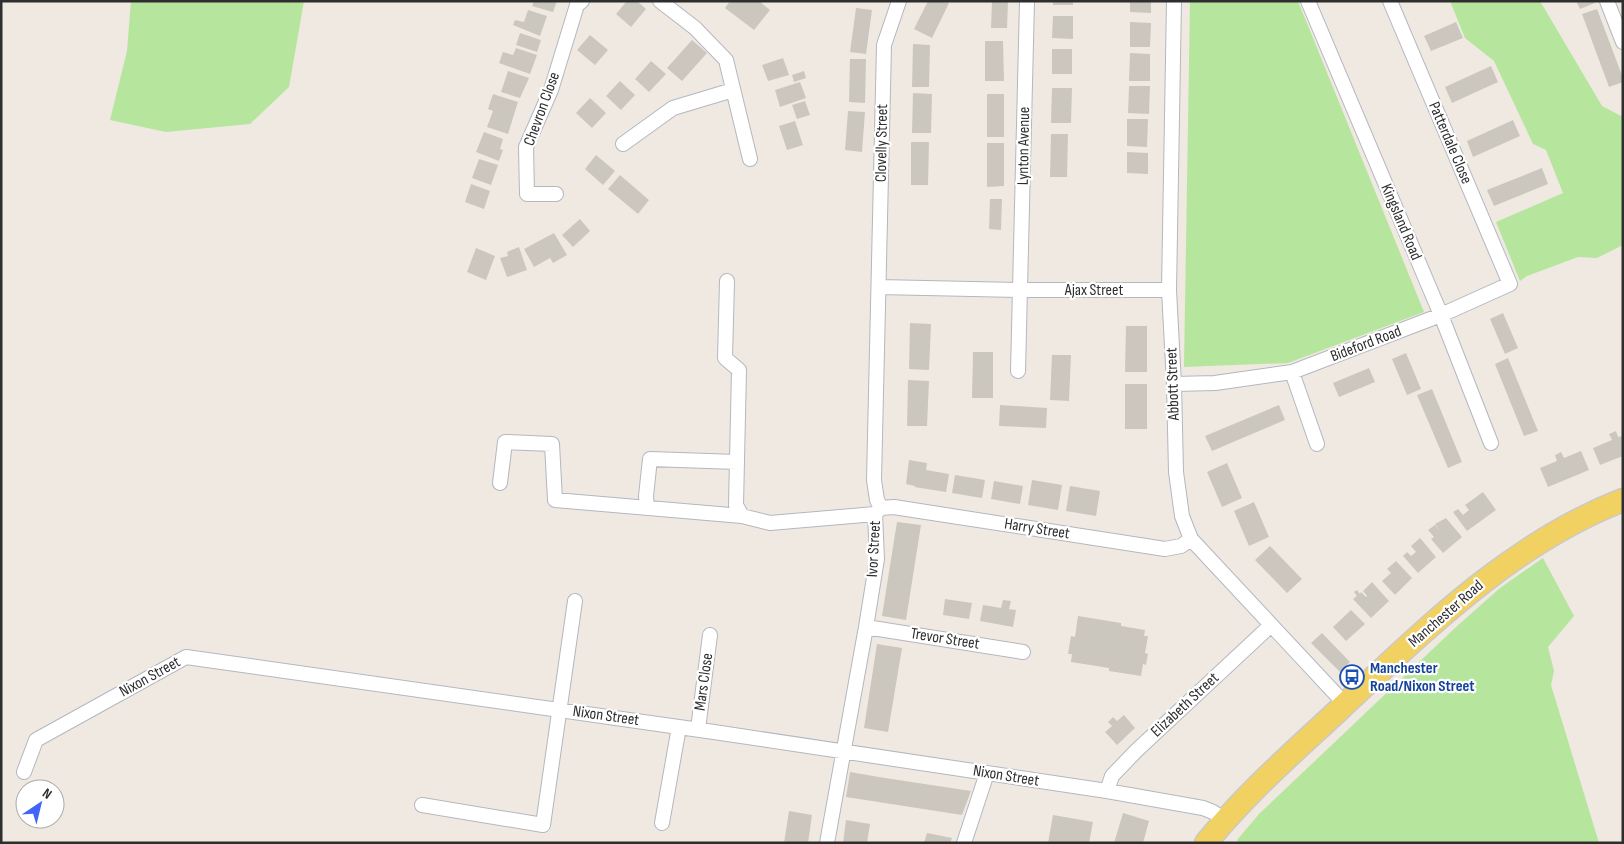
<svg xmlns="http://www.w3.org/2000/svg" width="1624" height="844" viewBox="0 0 1624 844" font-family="'Sofia Sans Condensed',sans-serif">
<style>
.green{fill:#b6e59e}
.building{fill:#cbc7bf}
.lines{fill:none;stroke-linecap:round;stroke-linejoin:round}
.minor-casing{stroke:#b4b7c1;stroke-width:16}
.primary-casing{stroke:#c9c9c9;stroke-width:25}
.minor{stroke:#fff;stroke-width:14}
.primary{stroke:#f2d163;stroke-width:22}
.labels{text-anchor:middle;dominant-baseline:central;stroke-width:4.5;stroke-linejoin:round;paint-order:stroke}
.street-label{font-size:16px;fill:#2e2e2e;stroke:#fff}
.transit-label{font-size:16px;font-weight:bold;fill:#164399;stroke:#fff;text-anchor:start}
</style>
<rect width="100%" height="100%" fill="#efe9e1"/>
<path class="green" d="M131 1H304L289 87 250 124 166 132 110 120 127 51Z
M1190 1H1298L1424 312 1288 363 1184 367Z
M1450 1H1540L1602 106 1623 117V245L1597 258 1578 257 1527 276 1520 281 1496 222 1563 193 1546 150 1533 144 1494 61 1465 38Z
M1543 558 1574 616 1548 647 1554 671 1551 685 1599 843H1240L1237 840 1259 814 1455 628 1500 588Z"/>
<path class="building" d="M534 1H557L553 12 532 6Z
M627 1H637L646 9 631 27 616 14Z
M730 1H759L770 10 754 30 725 8Z
M928 1H946L949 3 932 38 914 29Z
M992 1H1008L1007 28H991Z
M1053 1H1073V5H1053Z
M1130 1H1151V13L1130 12Z
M1576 1H1594L1595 3 1580 9Z
M856 8 872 10 866 54 850 52Z
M1597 9 1623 78V82L1609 87 1582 14Z
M528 10 547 16 540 36 513 25 515 20 524 22Z
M1053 16H1073V39L1052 38Z
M1130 22 1151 23 1150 47H1130Z
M1456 22 1463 38 1431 51 1424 36Z
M520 33 541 40 537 52 516 45Z
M590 35 608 50 595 65 577 50Z
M692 40 707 53 682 81 667 68Z
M985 41H1003L1004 81H985Z
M913 44 930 45 929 87H912Z
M516 48 537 55 530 74 499 63 503 52 513 55Z
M1052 49H1072V74H1052Z
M1130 53 1150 54V81H1129Z
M783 58 789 75 768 81 762 65Z
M850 59H866L865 103 849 102Z
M651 61 666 74 649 92 635 79Z
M1491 66 1498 82 1452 103 1445 87Z
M508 71 529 78 520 98 501 92Z
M804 71 806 78 794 82 792 75Z
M620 81 635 95 621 110 606 96Z
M800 82 806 98 780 107 775 90Z
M1129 86H1150L1149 114 1128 113Z
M1052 88H1072L1071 123H1051Z
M913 93 932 94 931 133H912Z
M493 94 518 102 508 134 487 127 493 111 488 109Z
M987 94H1004V137H987Z
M590 98 606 113 592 128 576 113Z
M805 101 810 115 797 119 792 105Z
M848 111 865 112 862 152 845 150Z
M1127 119H1148L1147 147 1127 146Z
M1513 120 1520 136 1473 157 1467 141Z
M795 121 803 145 787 150 779 126Z
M484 132 503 139 500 149 503 150 499 161 476 152Z
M1051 134H1068L1067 177H1050Z
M911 142H929L928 185H911Z
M987 143H1004V186L987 187Z
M1127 152 1148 153V174L1127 173Z
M596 155 615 171 603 185 585 169Z
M479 159 498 165 491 185 472 178Z
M1542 168 1548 184 1494 206 1487 190Z
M620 175 649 200 638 214 608 189Z
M471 184 490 191 484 209 465 202Z
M990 199H1002L1001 230 989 229Z
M580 219 590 231 573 247 562 235Z
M554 233 567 255 553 263 550 258 534 267 524 249Z
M519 247 527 270 507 277 500 258 508 256 507 252Z
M476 248 495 256 486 280 467 272Z
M1503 313 1518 348 1505 354 1490 319Z
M910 323 931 324 929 370 909 369Z
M1126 326H1147V372H1125Z
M973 352H993V398H972Z
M1406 353 1421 389 1407 395 1392 359Z
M1052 355H1071L1069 401 1050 400Z
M1508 358 1538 431 1524 436 1495 364Z
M1369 368 1375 382 1339 397 1333 383Z
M908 380 929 381 927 426H907Z
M1125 384H1147V429H1125Z
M1432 389 1462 462 1448 468 1417 395Z
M1000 405 1047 408 1046 428 999 426Z
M1279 405 1285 420 1212 451 1205 436Z
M1616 431 1618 437 1623 436V456L1600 465 1593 448 1612 440 1609 434Z
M1581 451 1589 470 1548 487 1540 468 1557 461 1555 455 1561 452 1564 458Z
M909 460 927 463 926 470 949 474 946 492 914 487 915 486 906 484Z
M1227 463 1242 498 1222 507 1207 472Z
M955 475 985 480 982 498 952 493Z
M1032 480 1062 485 1058 510 1028 505Z
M994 481 1023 486 1020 504 991 499Z
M1070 486 1100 491 1096 516 1066 511Z
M1483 492 1496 510 1467 531 1453 512 1458 509 1463 515 1469 510 1465 505Z
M1254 502 1269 537 1249 546 1234 511Z
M1446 518 1462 537 1443 553 1431 539 1434 537 1428 530 1435 525 1440 531 1435 524Z
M897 522 921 525 906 620 882 616Z
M1420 538 1436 557 1418 573 1403 556 1407 552 1411 556 1416 552 1411 546Z
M1270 546 1302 579 1287 593 1255 560Z
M1396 561 1412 578 1395 595 1382 581 1391 573 1387 569Z
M1372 582 1389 601 1371 618 1353 599 1357 596 1354 592 1357 590 1360 594 1361 592 1366 597 1367 596 1363 591Z
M945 599 972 603 969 619 943 615Z
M1003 600 1011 601 1009 609 1016 610 1013 627 980 621 983 605 1001 608Z
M1351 610 1365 624 1346 641 1333 627Z
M1078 616 1121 623V626L1145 630 1144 636H1148L1145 653 1148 654 1146 665 1143 664 1141 676 1109 671V668L1071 662 1072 654H1068L1071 636 1075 637Z
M1322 633 1350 662 1340 672 1311 643Z
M877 644 902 648 888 732 864 728Z
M1124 715 1135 728 1117 745 1105 732 1112 726 1108 722 1113 717 1117 721Z
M850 772 885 778 971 791 962 815 846 797Z
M789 811 812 815 808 843H784Z
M1123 813 1149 821 1143 843H1114Z
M1053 815 1093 822 1089 843H1048Z
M846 820 870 824 867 843H843Z
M927 833 952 838 950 843H924Z"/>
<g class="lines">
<g class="minor-casing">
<path id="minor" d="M660 1 695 28 726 60 750 159
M1174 1 1169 290 1174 384 1176 472 1182 516 1191 539 1345 704
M1308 1 1441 315 1491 443
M1607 1 1623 42
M623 144 673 108 733 90
M556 194H527L526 147 551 90 577 5 582 1
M727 281 725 358 739 370 736 505 742 516 770 523 875 514
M879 287 1020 290H1169
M1018 371 1027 1
M1292 372 1317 444
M1174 384 1215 383 1292 372 1441 315 1510 284 1390 1
M500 483 505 442 552 444 555 500 742 516
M647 508 646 496 650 459 737 462
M881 508 877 500 874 480 884 45 899 1
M881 508 894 507 913 510 1165 549 1181 546 1191 539
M866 627 1023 652
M698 729 710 635
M24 772 36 740 186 657 714 732 1107 791 1203 808 1213 812 1225 820
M1107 791 1112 776 1136 751 1271 625
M422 805 543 825 575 601
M662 823 679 727
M827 843 866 627 877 559 875 514 880 509
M964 843 987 773"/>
</g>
<g class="primary-casing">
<path id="primary" d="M1206 843C1246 793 1295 751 1342 707 1427 628 1512 543 1623 500"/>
</g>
<use href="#minor" class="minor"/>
<use href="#primary" class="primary"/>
</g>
<defs>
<g id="bus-ring" transform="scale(1.25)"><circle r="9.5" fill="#fff" stroke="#1a4fb4" stroke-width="1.5"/><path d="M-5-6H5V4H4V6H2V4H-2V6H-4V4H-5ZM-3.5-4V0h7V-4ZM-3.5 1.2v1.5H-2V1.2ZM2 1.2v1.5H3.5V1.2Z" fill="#1a4fb4"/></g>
</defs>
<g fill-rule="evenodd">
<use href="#bus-ring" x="1352" y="677"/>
</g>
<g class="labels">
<g class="street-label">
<text transform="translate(542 109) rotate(-70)">Chevron Close</text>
<text transform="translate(882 143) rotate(-89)">Clovelly Street</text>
<text transform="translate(1450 143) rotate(67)">Patterdale Close</text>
<text transform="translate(1024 146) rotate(-89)">Lynton Avenue</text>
<text transform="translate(1401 222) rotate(67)">Kingsland Road</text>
<text x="1094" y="290">Ajax Street</text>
<text transform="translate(1366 344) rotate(-21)">Bideford Road</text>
<text transform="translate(1173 384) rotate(-92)">Abbott Street</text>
<text transform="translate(1037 529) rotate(9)">Harry Street</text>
<text transform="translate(874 549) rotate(-87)">Ivor Street</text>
<text transform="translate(1446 614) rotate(-41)">Manchester Road</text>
<text transform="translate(945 639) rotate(9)">Trevor Street</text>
<text transform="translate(150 677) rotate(-29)">Nixon Street</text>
<text transform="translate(704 682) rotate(-82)">Mars Close</text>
<text transform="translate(1185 705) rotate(-43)">Elizabeth Street</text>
<text transform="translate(606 716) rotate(8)">Nixon Street</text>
<text transform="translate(1006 776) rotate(9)">Nixon Street</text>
</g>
<g class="transit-label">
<text x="1370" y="668">Manchester<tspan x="1370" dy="18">Road/Nixon Street</tspan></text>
</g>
</g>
<rect width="1624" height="844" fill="none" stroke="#2e2e2e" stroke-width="5"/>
<g transform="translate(40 804) rotate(35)"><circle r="24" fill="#ffffff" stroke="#ababab"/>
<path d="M0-4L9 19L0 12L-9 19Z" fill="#4264fb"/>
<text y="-8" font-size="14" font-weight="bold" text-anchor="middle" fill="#2e2e2e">N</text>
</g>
</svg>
